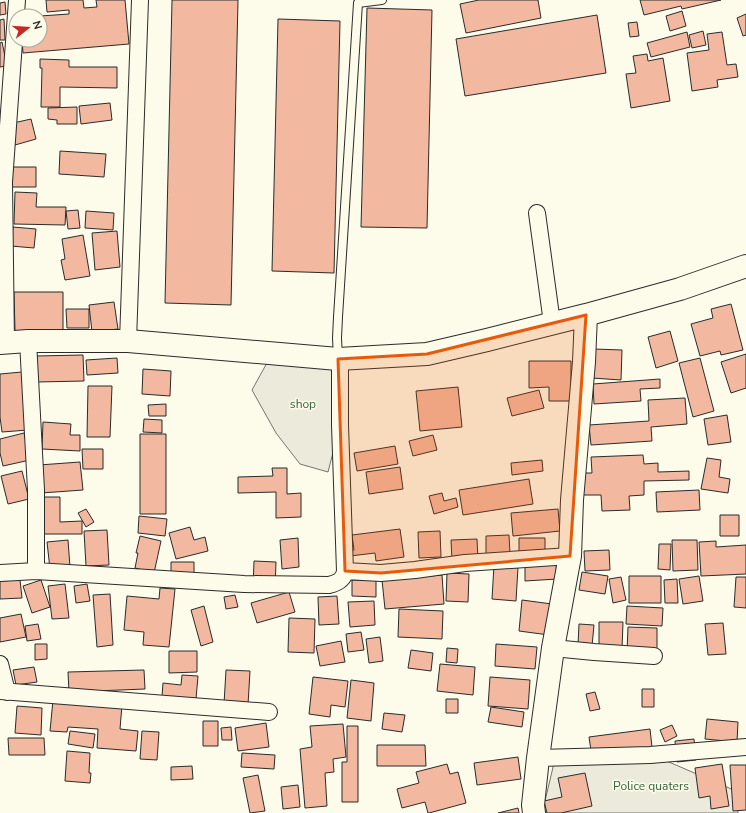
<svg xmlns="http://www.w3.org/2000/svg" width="746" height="813" viewBox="0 0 746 813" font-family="'Nunito Sans',sans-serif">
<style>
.green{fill:#ecebdb;stroke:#74746e}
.building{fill:#f2b8a0;stroke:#2b2b2b}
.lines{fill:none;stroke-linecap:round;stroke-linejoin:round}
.lane-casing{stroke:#2b2b2b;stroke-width:10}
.street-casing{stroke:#2b2b2b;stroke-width:18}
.secondary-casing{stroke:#2b2b2b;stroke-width:24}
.lane{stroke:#fdfbea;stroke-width:8}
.street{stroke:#fdfbea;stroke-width:16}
.secondary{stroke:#fdfbea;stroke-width:22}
.marked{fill:#e8590c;fill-opacity:0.2;stroke:#e8590c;stroke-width:3;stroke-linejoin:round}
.labels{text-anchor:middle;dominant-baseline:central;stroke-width:3;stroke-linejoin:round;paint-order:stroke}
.park-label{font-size:12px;fill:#34623c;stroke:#fdfbea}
</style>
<rect width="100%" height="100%" fill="#fdfbea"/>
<path class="green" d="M268 361 340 369V425L328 472 300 464 276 433 252 390Z
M662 759 736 791 738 813H549L545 801 554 763Z"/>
<path class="building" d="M46 0H83L84 8 97 7 96 0H125L129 44 23 53 22 40H40V16L69 14V10L47 12Z
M172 0H238L231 305 165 303Z
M479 0H538L541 18 466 33 460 4Z
M640 0H721L682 9 681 6 644 15Z
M5 2 6 14 0 15V3Z
M367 8 432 10 427 228 361 227Z
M682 11 686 26 670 31 666 16Z
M746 14V35L743 36 737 18Z
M597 15 606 73 465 96 456 39Z
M4 19 5 40H0V20Z
M278 19 340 21 334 273 272 271Z
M637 22 639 36 630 37 628 23Z
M703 31 706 45 692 48 689 35Z
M687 32 690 47 651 57 647 43Z
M722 32 727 65 736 64 738 77 717 80 718 87 692 91 687 53 709 50 707 34Z
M2 42 7 66 0 67V43Z
M647 54 648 61 663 58 670 101 631 108 626 74 636 73 633 56Z
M40 59 69 60V67H117V88L60 87V107H41L42 68H40Z
M110 103 112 120 81 124 79 106Z
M77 107V124H57V120L48 119V108Z
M31 119 36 139 15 145 9 124Z
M60 151 106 154 104 177 59 174Z
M12 167H36V187H11Z
M15 192 37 193 36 207H66L65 225 14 224Z
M78 210 80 228 68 229 66 211Z
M86 211 114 213 113 230 85 228Z
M13 227 36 229 34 248 11 246Z
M117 231 120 267 95 270 92 233Z
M83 235 90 276 65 280 61 260 65 259 62 239Z
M14 292H63V331H15Z
M114 302 118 329 92 332 89 305Z
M731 304 743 350 721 355 720 351 700 356 691 324 713 318 711 309Z
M66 309H89V328H67Z
M670 331 678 361 656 368 648 337Z
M594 349 622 350 621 380 592 378Z
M746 354V388L731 393 721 362Z
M83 355 84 381 37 382 36 356Z
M117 358 118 373 87 375 86 360Z
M700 358 714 411 693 417 679 363Z
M529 361H571V401H549V387L529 388Z
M143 369 171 371 170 396 142 394Z
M22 372 28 430 2 432 0 417V374Z
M660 379V388L640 389 641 401 594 404 593 384Z
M88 386H112L110 437H87Z
M458 387 462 427 420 431 416 391Z
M539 390 544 408 512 416 507 398Z
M685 398 687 424 651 427 652 441 591 445 589 425 649 421 648 400Z
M166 404V416H149L148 405Z
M727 415 731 442 708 445 704 419Z
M144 419 162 420V433L143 432Z
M43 422 71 424 70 435H80V451L42 449Z
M24 433 30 460 3 466 0 453V439Z
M140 434H166V514H140Z
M433 435 437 450 413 456 409 441Z
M395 446 398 464 357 471 354 453Z
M82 449H103V469H83Z
M643 455 644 464 658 463V472L689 471V480L644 481V495L629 496 630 510 602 511 601 495H581V473H592L591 457Z
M707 458 721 460 719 477 730 479 728 493 701 489Z
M542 460 543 471 512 475 511 463Z
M80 462 83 490 41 493 39 465Z
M400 467 403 489 369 494 366 472Z
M272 468H287V494L301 493V517L276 518V492L238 493V477L273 476Z
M22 471 29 499 8 504 1 476Z
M529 479 533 504 463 515 459 490Z
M699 490 700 510 657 512 656 492Z
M442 493 444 501 456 498 458 507 434 514 429 496Z
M41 497H60V522L82 521V534H41Z
M86 509 94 522 86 527 78 513Z
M558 509 560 531 513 536 511 513Z
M720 515H739V536H720Z
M139 516 167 519 165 536 138 533Z
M190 527 194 540 205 537 208 551 176 559 169 533Z
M400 529 404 557 376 561 375 553 350 556 349 551 354 550 352 535Z
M107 530 109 565 86 566 84 531Z
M440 531 441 557 419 558 418 532Z
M509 535 510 554 486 555V536Z
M140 536 161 541 154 573 135 568 138 553H136Z
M298 538 299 567 282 569 280 540Z
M519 538H545V554H519Z
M477 539 478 560 452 561 451 540Z
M68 540 70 567 50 569 47 542Z
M672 540H697L698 570 673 571Z
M716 541V547L746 545V574L701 576 699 542Z
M659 544H671L670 570 658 569Z
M609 550 610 570 585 571 584 551Z
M254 561 276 562 275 589 253 588Z
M171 562H194V574H171Z
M556 562 557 579 525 581V563Z
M494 565 518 567 516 601 492 599Z
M582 572 608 576 605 594 579 590Z
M447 573 469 574 468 602 446 601Z
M442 575 444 604 385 609 382 580Z
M629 576H661V603H629Z
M699 576 703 601 683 604 679 579Z
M621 577 626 600 613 603 609 579Z
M736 577H746V608L734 607Z
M677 579 678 603H665L664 580Z
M20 580 22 598 0 599V581Z
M41 580 50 607 32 613 23 586Z
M352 580H376V597L352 596Z
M65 584 69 618 52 619 48 586Z
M87 584 90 601 76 603 74 586Z
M160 588 175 589 169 647 143 645 144 632 124 630 127 596 159 599Z
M289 592 295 612 257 623 251 603Z
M110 594 113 645 97 647 93 595Z
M235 595 238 607 226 609 224 597Z
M337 596 339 624 319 625 318 597Z
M522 600 552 604 549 635 519 631Z
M374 601 375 625 350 627 348 602Z
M204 606 213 642 201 646 191 610Z
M627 606 663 608 662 626 626 624Z
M399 609 443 611 442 639 398 637Z
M21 614 26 637 0 642V618Z
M289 618 315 619 314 653 288 652Z
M599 622H623L622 649 599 648Z
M723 623 726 654 708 655 705 624Z
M38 624 41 639 27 641 25 626Z
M579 624 594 625 592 646 578 645Z
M628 627 657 628V653L627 652Z
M361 632 364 650 348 652 346 634Z
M380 637 383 661 369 663 366 639Z
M341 641 345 662 320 666 316 646Z
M35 644H47V659L35 660Z
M496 644 537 647 535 669 495 666Z
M447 648 458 649 457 663 446 662Z
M411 650 433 653 431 671 408 668Z
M169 651H197V672L169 673Z
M440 664 475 667 473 695 437 691Z
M34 667 37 682 16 685 13 670Z
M144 670 145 689 69 692 68 672Z
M226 670 250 671 248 705 224 704Z
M182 675 198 676 196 699 162 696 163 683 181 685Z
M313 677 348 681 345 707 331 705 330 717 309 714Z
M490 677 530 680 528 709 488 706Z
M351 680 374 683 371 721 347 718Z
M642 689H654V707H642Z
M595 692 600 709 590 711 586 694Z
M446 699H458V713H446Z
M53 700 122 705 120 729 138 731 136 751 97 748 98 729 68 727 67 732 50 731Z
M17 706 42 708 41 735 15 733Z
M491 707 524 712 522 727 488 722Z
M384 713 405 715 402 732 382 729Z
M707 719 738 722 737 742 705 739Z
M203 721H218V746H203Z
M266 723 269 747 238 751 235 728Z
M343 724 346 757 333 759 334 772 325 773 327 806 305 808 300 749 312 747 310 726Z
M672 725 677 736 665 742 660 730Z
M347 726H358V802H342V762H347Z
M231 727 232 740H222L221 728Z
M650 729 653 756 593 764 589 737Z
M70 731 95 734 93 748 68 744Z
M142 731 159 732 157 760 140 759Z
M8 738H44L45 755H9Z
M694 739 696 760 677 762 675 741Z
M377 745H425L426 766H377Z
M67 751 90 753 89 773H91L90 783 65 781Z
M242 753 275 755 274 769 241 767Z
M518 757 521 779 477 785 474 763Z
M447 764 450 774 458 772 466 803 429 813H428L425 802 402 808 397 789 419 783 416 772Z
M722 764 729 806 711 809 710 796 699 798 695 768Z
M730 765H746V810L733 811Z
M192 766 193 779 171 780V767Z
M585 773 592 806 561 813H547L544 801 562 797 558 778Z
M258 775 265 811 250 813 243 778Z
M298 785 300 807 283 809 281 787Z
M518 808 519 813H498Z"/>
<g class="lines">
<g class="lane-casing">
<path id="lane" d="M338 358 337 338 338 317 358 3 382 0"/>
</g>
<g class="street-casing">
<path id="street" d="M537 213 552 323
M28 341 36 490V571
M128 341 140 0
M6 343 4 182 17 0
M345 571 381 573 415 570 465 563 570 556
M0 573 36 571 244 584 329 585C337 583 344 580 345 571L340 425V369L338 359
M553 648 594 652 654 656
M0 664 7 692
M0 691 269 712
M538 758 650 755 746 747"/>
</g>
<g class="secondary-casing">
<path id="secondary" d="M0 343 28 341H128L338 359 427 354 487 340 586 315 680 289 746 266
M534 813 533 805 538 758 553 648 570 556 572 500 584 362 586 315"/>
</g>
<use href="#lane" class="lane"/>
<use href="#street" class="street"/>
<use href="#secondary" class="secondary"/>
</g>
<path class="marked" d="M586 315 570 556 381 573 345 571 338 359 427 354Z"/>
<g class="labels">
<g class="park-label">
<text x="303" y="404">shop</text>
<text x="651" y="786">Police quaters</text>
</g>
</g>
<g transform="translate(28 28) rotate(73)"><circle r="19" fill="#fdfbea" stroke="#a9a89e"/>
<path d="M0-3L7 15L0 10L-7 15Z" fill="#c62828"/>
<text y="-6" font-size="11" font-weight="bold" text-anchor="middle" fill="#2b2b2b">N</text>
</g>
</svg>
